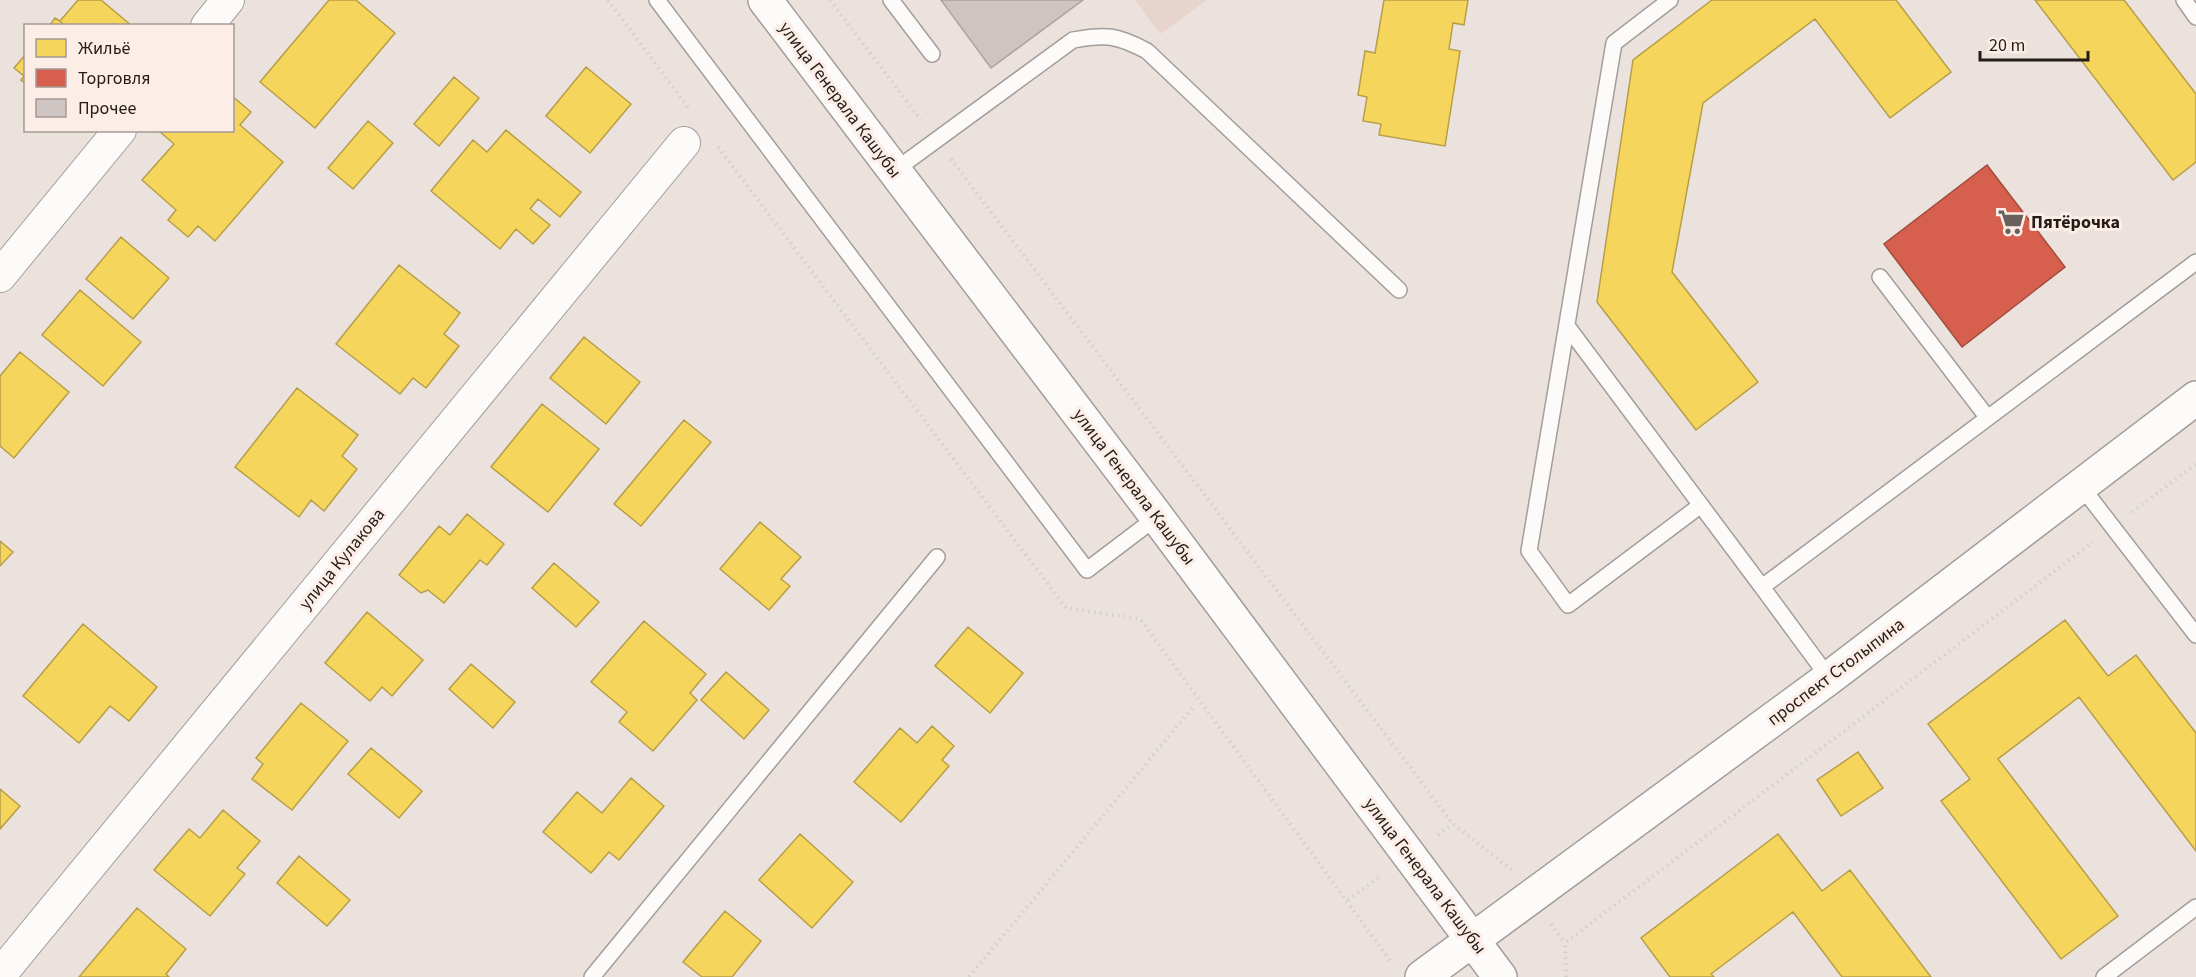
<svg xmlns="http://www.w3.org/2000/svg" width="2196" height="977" viewBox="0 0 2196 977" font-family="'Source Sans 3',sans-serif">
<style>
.built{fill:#e7d4cc}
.homes{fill:#f6d55c;stroke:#b79e48;stroke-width:1.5}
.shops{fill:#d6604d;stroke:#a04c3d;stroke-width:1.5}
.building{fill:#cec5c2;stroke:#aba39f;stroke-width:1.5}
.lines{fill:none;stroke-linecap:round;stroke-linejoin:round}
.lane-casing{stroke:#a49d99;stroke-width:18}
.street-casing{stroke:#a49d99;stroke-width:34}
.secondary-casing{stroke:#a49d99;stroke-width:36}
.path{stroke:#d2cfce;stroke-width:4;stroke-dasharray:1.5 4.5;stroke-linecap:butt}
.lane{stroke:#fcfbfa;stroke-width:15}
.street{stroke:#fcfbfa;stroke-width:32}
.secondary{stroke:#fcfbfa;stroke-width:33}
.labels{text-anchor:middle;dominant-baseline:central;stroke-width:6;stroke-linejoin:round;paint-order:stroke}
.street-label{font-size:18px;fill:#231c19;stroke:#fcede7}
.poi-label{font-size:18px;font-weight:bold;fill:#231c19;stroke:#fcede7;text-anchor:start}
</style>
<rect width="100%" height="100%" fill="#ece2dd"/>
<path class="built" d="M1135 0H1207L1160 34Z"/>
<path class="homes" d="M78 0H101L132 26H65L60 21Z
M329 0H356L395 33 315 128 260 82Z
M1384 0H1468L1464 25 1453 23 1449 49 1460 51 1445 146 1379 135 1381 124 1363 121 1367 97 1358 95 1365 51 1375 53Z
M1712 0H1896L1951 72 1890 118 1815 19 1703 103 1672 272 1758 382 1696 430 1597 302 1633 60Z
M2035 0H2124L2196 94V162L2173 180Z
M55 18 60 21 65 26H49Z
M26 54V84L21 80 24 76 14 68Z
M586 67 631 104 590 153 546 116Z
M454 77 479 98 439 146 414 124Z
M232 96 251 112 240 125 283 162 215 241 198 226 188 237 168 220 176 210 142 180 174 144 158 130H232Z
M368 121 393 143 353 189 328 168Z
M506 130 581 192 560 217 538 199 530 209 550 225 533 244 516 229 500 249 431 191 473 140 487 152Z
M121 237 169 278 133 319 86 279Z
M399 265 460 313 444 334 459 346 426 388 413 378 400 394 336 344Z
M80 290 141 342 103 386 42 335Z
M584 337 640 382 606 424 550 378Z
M20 352 69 392 14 458 0 446V376Z
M297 388 358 435 342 456 357 469 324 511 311 500 299 517 235 467Z
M542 404 599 449 548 512 491 467Z
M684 420 711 442 641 526 614 504Z
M467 514 504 544 487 565 480 560 444 603 428 590 421 593 399 575 439 526 450 535Z
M760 522 801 557 781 579 790 586 769 610 720 569Z
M0 541 13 552 0 566Z
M554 563 599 602 576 627 532 588Z
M367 612 423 660 392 696 382 687 370 701 325 663Z
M2065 620 2108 676 2136 655 2196 733V851L2079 697 1998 759 2118 916 2061 959 1941 801 1970 779 1928 724Z
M644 621 706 674 690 693 697 700 653 751 619 722 627 712 591 682Z
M83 624 157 687 129 721 110 706 79 743 23 696Z
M968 627 1023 673 990 713 935 666Z
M471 664 515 702 493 728 449 689Z
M726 672 769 710 744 739 701 700Z
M301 703 348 741 292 810 252 779 263 764 256 758Z
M932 726 954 746 942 760 949 766 901 822 854 782 900 728 917 743Z
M371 748 422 791 399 818 348 774Z
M1858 752 1883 788 1841 816 1817 780Z
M631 778 664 806 619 860 609 852 591 873 543 832 577 792 602 813Z
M0 789 20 806 0 829Z
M223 810 260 841 237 868 245 874 210 916 154 870 189 829 200 838Z
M800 834 853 882 812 928 759 880Z
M1778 834 1822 891 1850 870 1931 977H1842L1793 912 1711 974 1714 977H1670L1641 938Z
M299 856 350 900 327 926 277 883Z
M137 908 186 949 166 974 169 977H79Z
M725 911 761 941 732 977H702L683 962Z"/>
<path class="shops" d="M1987 165 2065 267 1962 347 1884 244Z"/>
<path class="building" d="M941 0H1083L991 68Z"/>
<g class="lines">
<g class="lane-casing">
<path id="lane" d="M657 0 1087 570 1157 517
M891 0 932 54
M1670 0 1614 43 1529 551 1568 605 1701 505
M2184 0 2196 17
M894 171 1073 40C1106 34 1117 35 1147 51L1399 290
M1880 277 1987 417
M1567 326 1762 587
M2081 486 2196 635
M1829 678 1762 587 2196 262
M592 977 937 557
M2104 977 2196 907"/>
</g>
<g class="street-casing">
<path id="street" d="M207 26 228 0
M0 276 120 130
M0 975 684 143"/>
</g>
<g class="secondary-casing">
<path id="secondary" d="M765 0 1157 517 1500 977
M1422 977 1829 678 2196 398"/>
</g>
<path class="path" d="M608 0 690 110
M830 0 921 120
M718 147 1066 608 1140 619 1392 963
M951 159 1453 824 1512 870
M2132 512 2196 464
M1438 835 1453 824
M1348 900 1381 876
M1551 924 1565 943
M969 977 1194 706
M1566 977 1565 943 2093 542"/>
<use href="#lane" class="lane"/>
<use href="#street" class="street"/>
<use href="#secondary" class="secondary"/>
</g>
<defs>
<g id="supermarket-bare" transform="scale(2.07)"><path d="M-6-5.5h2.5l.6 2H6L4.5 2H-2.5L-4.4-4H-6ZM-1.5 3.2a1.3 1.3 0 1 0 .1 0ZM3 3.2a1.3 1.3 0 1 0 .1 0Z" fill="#69615e" stroke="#fcede7" stroke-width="2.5" paint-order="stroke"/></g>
</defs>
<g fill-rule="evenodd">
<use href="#supermarket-bare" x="2011" y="222"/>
</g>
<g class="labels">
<g class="street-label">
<text transform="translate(840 100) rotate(53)">улица Генерала Кашубы</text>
<text transform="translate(1134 487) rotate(53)">улица Генерала Кашубы</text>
<text transform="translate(342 559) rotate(-51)">улица Кулакова</text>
<text transform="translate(1836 672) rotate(-37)">проспект Столыпина</text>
<text transform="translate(1425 876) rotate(53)">улица Генерала Кашубы</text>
</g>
<g class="poi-label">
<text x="2031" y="222">Пятёрочка</text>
</g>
</g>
<rect x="24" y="24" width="210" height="108" fill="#fcede7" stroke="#a59995" stroke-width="1.5"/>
<rect x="36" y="39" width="30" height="18" fill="#f6d55c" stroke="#a59995" stroke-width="1.5"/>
<text x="78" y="54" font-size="18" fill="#231c19">Жильё</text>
<rect x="36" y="69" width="30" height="18" fill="#d6604d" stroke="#a59995" stroke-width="1.5"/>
<text x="78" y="84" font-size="18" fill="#231c19">Торговля</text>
<rect x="36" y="99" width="30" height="18" fill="#cec5c2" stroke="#a59995" stroke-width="1.5"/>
<text x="78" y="114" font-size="18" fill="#231c19">Прочее</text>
<path d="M1980 51v9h108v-9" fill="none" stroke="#231c19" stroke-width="3"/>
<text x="1989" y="51" font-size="18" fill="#231c19" stroke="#fcede7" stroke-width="4.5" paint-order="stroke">20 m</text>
</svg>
